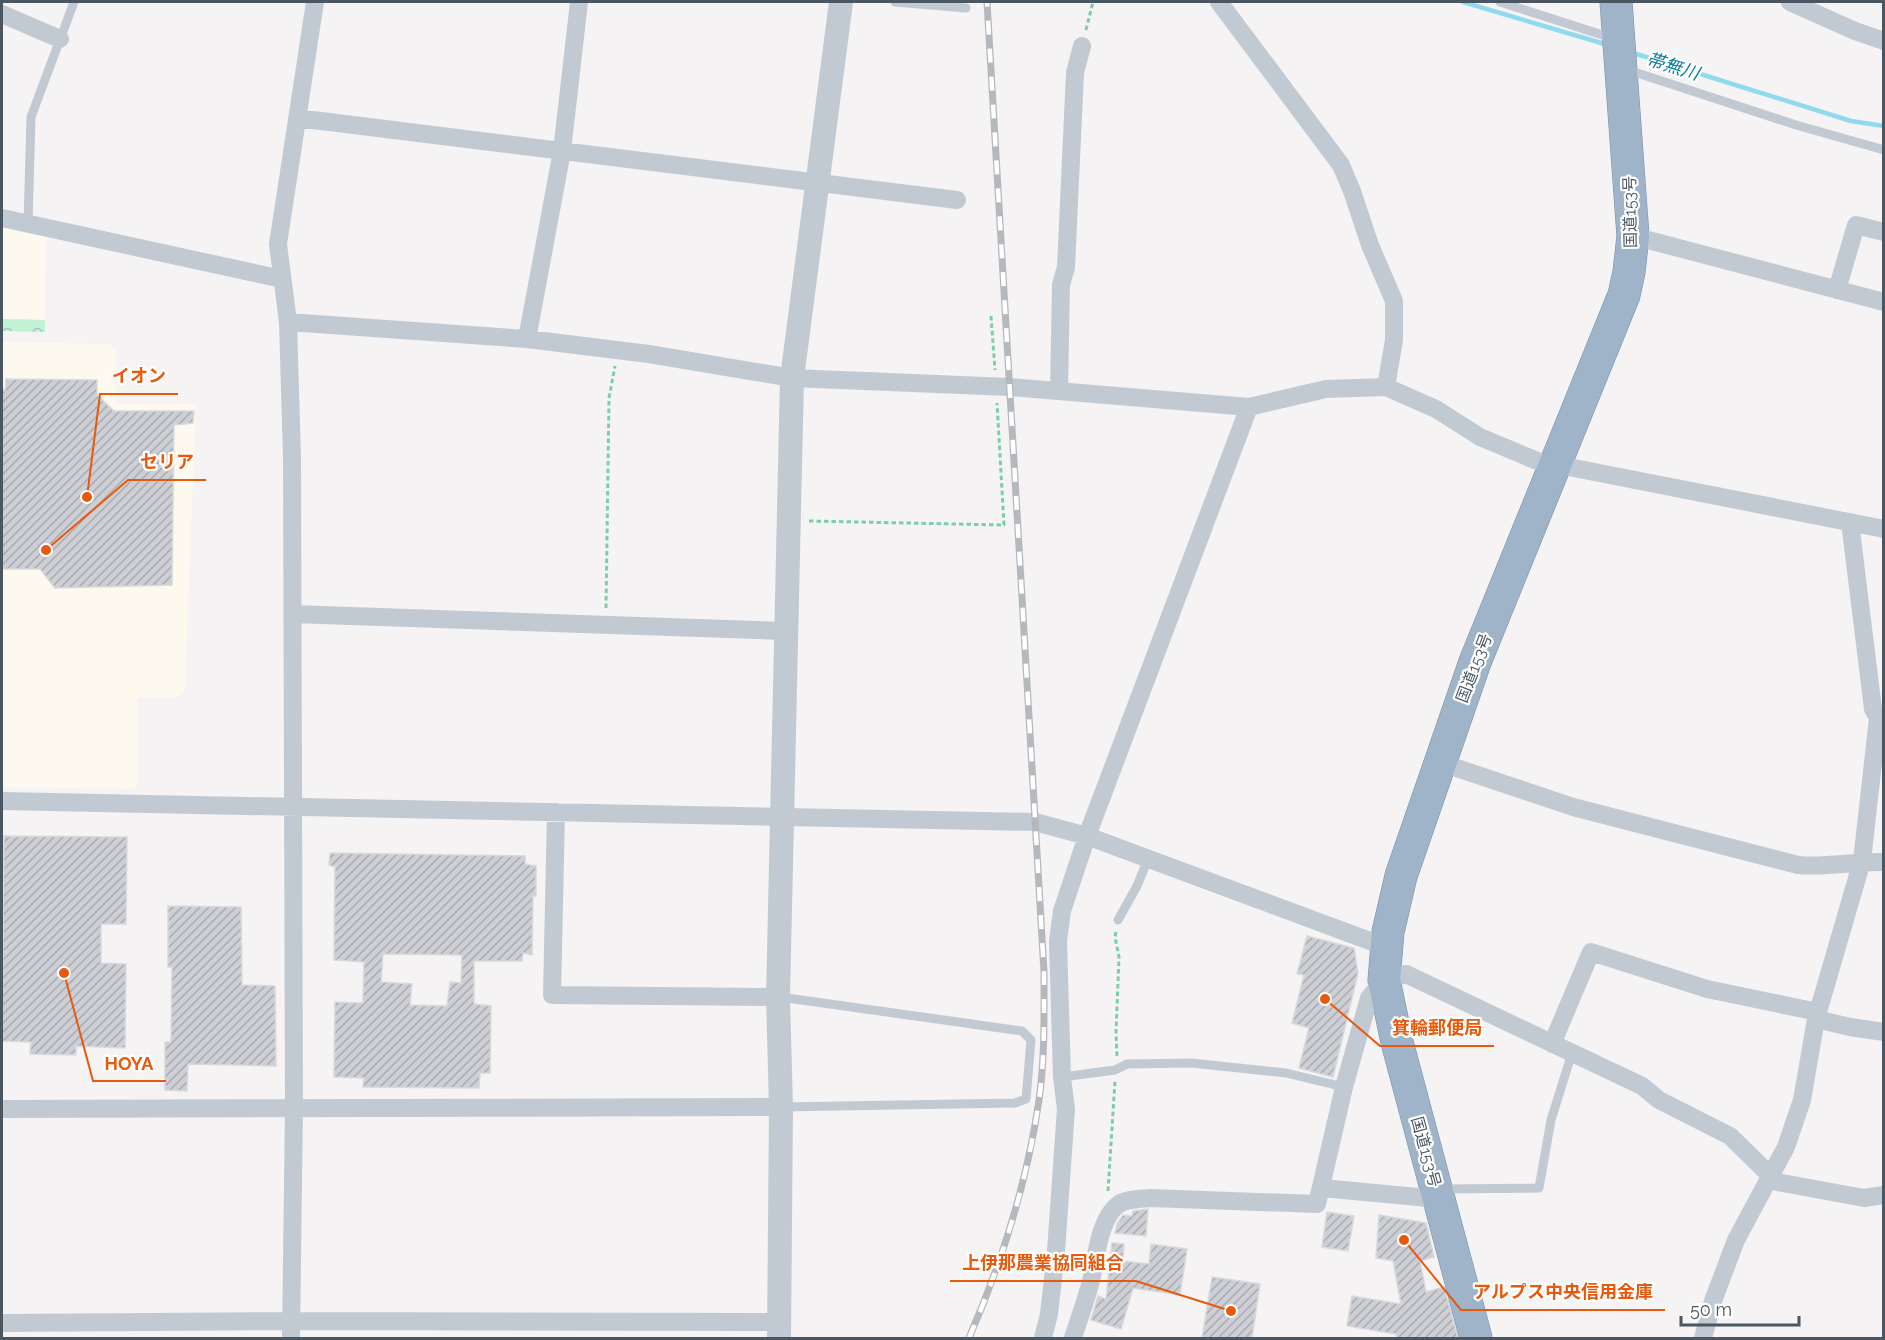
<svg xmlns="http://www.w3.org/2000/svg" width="1885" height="1340" viewBox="0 0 1885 1340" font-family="Raleway,'Noto Sans JP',sans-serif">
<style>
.commercial{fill:#fdf9ef}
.forest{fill:url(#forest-crowns)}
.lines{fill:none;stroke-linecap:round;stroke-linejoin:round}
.stream{stroke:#90daee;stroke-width:4.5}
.building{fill:url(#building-hatch);stroke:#d7d9de;stroke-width:1.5;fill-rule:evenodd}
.trunk-casing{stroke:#7690ad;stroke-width:33}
.path{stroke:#7ad0a6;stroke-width:3;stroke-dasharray:4.5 3;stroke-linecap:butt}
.service{stroke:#c1cad2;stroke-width:9}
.minor{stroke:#c1cad2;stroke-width:18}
.tertiary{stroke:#c1cad2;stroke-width:24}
.trunk{stroke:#9fb4c9;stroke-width:32}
.rail-casing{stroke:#b5b8bd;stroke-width:7}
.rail{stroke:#fff;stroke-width:4.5;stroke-dasharray:14;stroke-linecap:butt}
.labels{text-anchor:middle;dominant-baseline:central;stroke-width:4.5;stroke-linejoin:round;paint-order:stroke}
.street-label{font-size:16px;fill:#4a5661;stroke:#fff}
.water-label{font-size:18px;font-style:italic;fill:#0c7c9b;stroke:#fff}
.leader{fill:none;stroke:#e8590c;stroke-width:2}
.callout-dot{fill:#e8590c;stroke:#fff;stroke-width:2}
.callout-label{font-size:18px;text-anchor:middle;font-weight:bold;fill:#e8590c;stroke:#fff;stroke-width:4.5;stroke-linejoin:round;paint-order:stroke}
</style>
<defs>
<pattern id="forest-crowns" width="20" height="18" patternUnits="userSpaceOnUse" patternTransform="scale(1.5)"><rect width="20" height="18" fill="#c3f1d5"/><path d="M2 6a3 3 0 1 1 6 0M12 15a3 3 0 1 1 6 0" fill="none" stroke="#a0c6b0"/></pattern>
<pattern id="building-hatch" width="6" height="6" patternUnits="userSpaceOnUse" patternTransform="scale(1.5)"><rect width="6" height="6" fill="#cdcfd5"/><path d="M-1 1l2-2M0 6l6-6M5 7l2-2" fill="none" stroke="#a8abb0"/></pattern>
</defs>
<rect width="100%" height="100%" fill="#f5f3f3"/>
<path class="commercial" d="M2 228 46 237 45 320 2 319Z
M2 342 111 344 116 349 117 404H196L185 690 176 698H137V786L132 789 2 787Z"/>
<path class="forest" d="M2 319 45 320V332L2 331Z"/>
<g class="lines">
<path class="stream" d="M1463 2 1608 45
M1630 52 1851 121 1884 126"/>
</g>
<path class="building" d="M6 379 97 380V395L114 411H194L193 423 174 425 172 585 55 588 40 569H2V388L5 391Z
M4 836 127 837 126 924H101V963L126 964 125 1048 76 1046V1055L30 1054 31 1042 2 1041Z
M330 853 525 856V864L536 866V896H533L532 955 523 953 522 961H474V1004L491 1006 490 1073H480L479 1088 363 1087 364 1078 334 1077 335 1002 363 1003 364 962 334 960 335 867 329 865ZM383 954 462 955 461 983 450 982 447 1006 410 1005 412 984 381 982Z
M168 906 241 907 242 985 275 986 276 1066 188 1064 187 1091 165 1090V1042H171L172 967H168Z
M1307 936 1354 948 1358 973 1333 1077 1299 1068 1309 1028 1292 1023 1304 975 1297 974Z
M1148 1209 1146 1236 1115 1233 1117 1224 1123 1215 1132 1216 1133 1211Z
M1327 1212 1354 1216 1348 1251 1322 1247Z
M1379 1215 1426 1223 1434 1257 1420 1261 1426 1292 1444 1287 1458 1338H1397L1396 1334 1347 1326 1352 1296 1401 1304 1393 1261 1376 1258Z
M1112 1243 1124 1244 1123 1261 1149 1264 1151 1244 1187 1249 1180 1295 1133 1288 1121 1329 1091 1320 1098 1296 1106 1299Z
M1212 1277 1260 1284 1252 1338H1202Z"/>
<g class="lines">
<g class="trunk-casing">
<path id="trunk" d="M1476 1338 1397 1042 1384 980 1388 932 1401 876 1475 662 1624 295 1629 272 1633 236 1616 2"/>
</g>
<path class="path" d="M1086 30 1093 2
M991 316 995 370
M809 521 1004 525 997 403
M606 608 609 398 615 366
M1116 932 1115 937 1119 957 1116 1032 1117 1056
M1108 1191 1115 1081"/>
<path class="service" d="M895 2 966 8
M1500 2 1612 38
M1625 69 1796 125 1884 150
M28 224 31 117 74 2
M1118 920 1137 886 1148 859
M780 997 1022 1031 1031 1040 1026 1099 1015 1103 781 1107
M1062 1077 1115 1070 1127 1064 1191 1063 1286 1073 1344 1087
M1442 1189 1539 1188 1551 1120 1572 1053"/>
<path class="minor" d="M1219 2 1341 165 1352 191 1370 245 1394 301V340L1386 387
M1790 2 1855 31 1884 41
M2 14 60 39
M297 118 957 200
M2 218 282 279
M1633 236 1884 302
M1837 290 1856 225 1884 232
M288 322 527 339 649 354 792 378 1009 387 1249 407 1326 389 1386 387 1436 409 1480 437 1554 468 1569 467 1884 529
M527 339 562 151 579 2
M1059 391 1061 285 1066 267 1075 73 1082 46
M293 614 786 631
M1439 762 1573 807 1798 865C1827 868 1855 861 1884 862
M2 801 1035 822 1087 836 1386 947
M556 812 552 995 778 997
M1816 1019 1850 1027 1884 1032
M1552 1044 1591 952 1707 989 1818 1012
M2 1109 781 1107
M1322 1188 1439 1199
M2 1323 291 1321 779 1322
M291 1338 294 1107 292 458 288 322 278 244 315 2
M1043 1338 1049 1314 1056 1251 1066 1109 1062 1077 1058 941 1062 911 1087 836 1249 407
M1073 1338C1079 1319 1086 1300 1091 1281 1096 1259 1099 1218 1119 1204 1127 1199 1140 1199 1150 1198L1317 1204 1344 1087 1369 998 1384 980 1406 974 1642 1086 1659 1100 1730 1136 1777 1182 1864 1198 1884 1195
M1703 1338 1713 1301 1736 1240 1786 1147 1802 1100 1816 1019 1862 861 1878 718 1873 709 1850 522"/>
<path class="tertiary" d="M779 1338 781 1107 778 997 792 378 841 2"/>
<use href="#trunk" class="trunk"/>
<g class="rail-casing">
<path id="rail" d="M969 1338C1002 1262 1027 1183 1039 1100 1045 1058 1044 1015 1044 972L987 2"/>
</g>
<use href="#rail" class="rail"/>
</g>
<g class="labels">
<g class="street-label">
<text transform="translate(1630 212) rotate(-91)">国道153号</text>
<text transform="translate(1474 668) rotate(-69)">国道153号</text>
<text transform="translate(1426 1152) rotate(75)">国道153号</text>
</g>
<g class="water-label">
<text transform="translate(1673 66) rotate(17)">帯無川</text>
</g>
</g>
<path class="leader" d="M87 497L100 394H178M46 550L128 480H206M1325 999L1380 1046H1494M64 973L93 1081H166M1231 1311L1136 1281H950M1404 1240L1461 1310H1665"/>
<g class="callout-dot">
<circle cx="87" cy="497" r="6"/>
<circle cx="46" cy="550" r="6"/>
<circle cx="1325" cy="999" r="6"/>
<circle cx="64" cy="973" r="6"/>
<circle cx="1231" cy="1311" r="6"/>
<circle cx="1404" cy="1240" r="6"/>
</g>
<g class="callout-label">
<text x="139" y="382">イオン</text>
<text x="167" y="468">セリア</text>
<text x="1437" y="1034">箕輪郵便局</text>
<text x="129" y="1070">HOYA</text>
<text x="1043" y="1269">上伊那農業協同組合</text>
<text x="1563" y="1298">アルプス中央信用金庫</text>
</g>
<rect width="1885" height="1340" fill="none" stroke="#4a5661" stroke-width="6"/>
<path d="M1681 1316v9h118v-9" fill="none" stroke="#4a5661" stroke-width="3"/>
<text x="1690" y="1316" font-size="18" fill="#4a5661" stroke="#ffffff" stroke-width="4.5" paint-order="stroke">50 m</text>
</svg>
